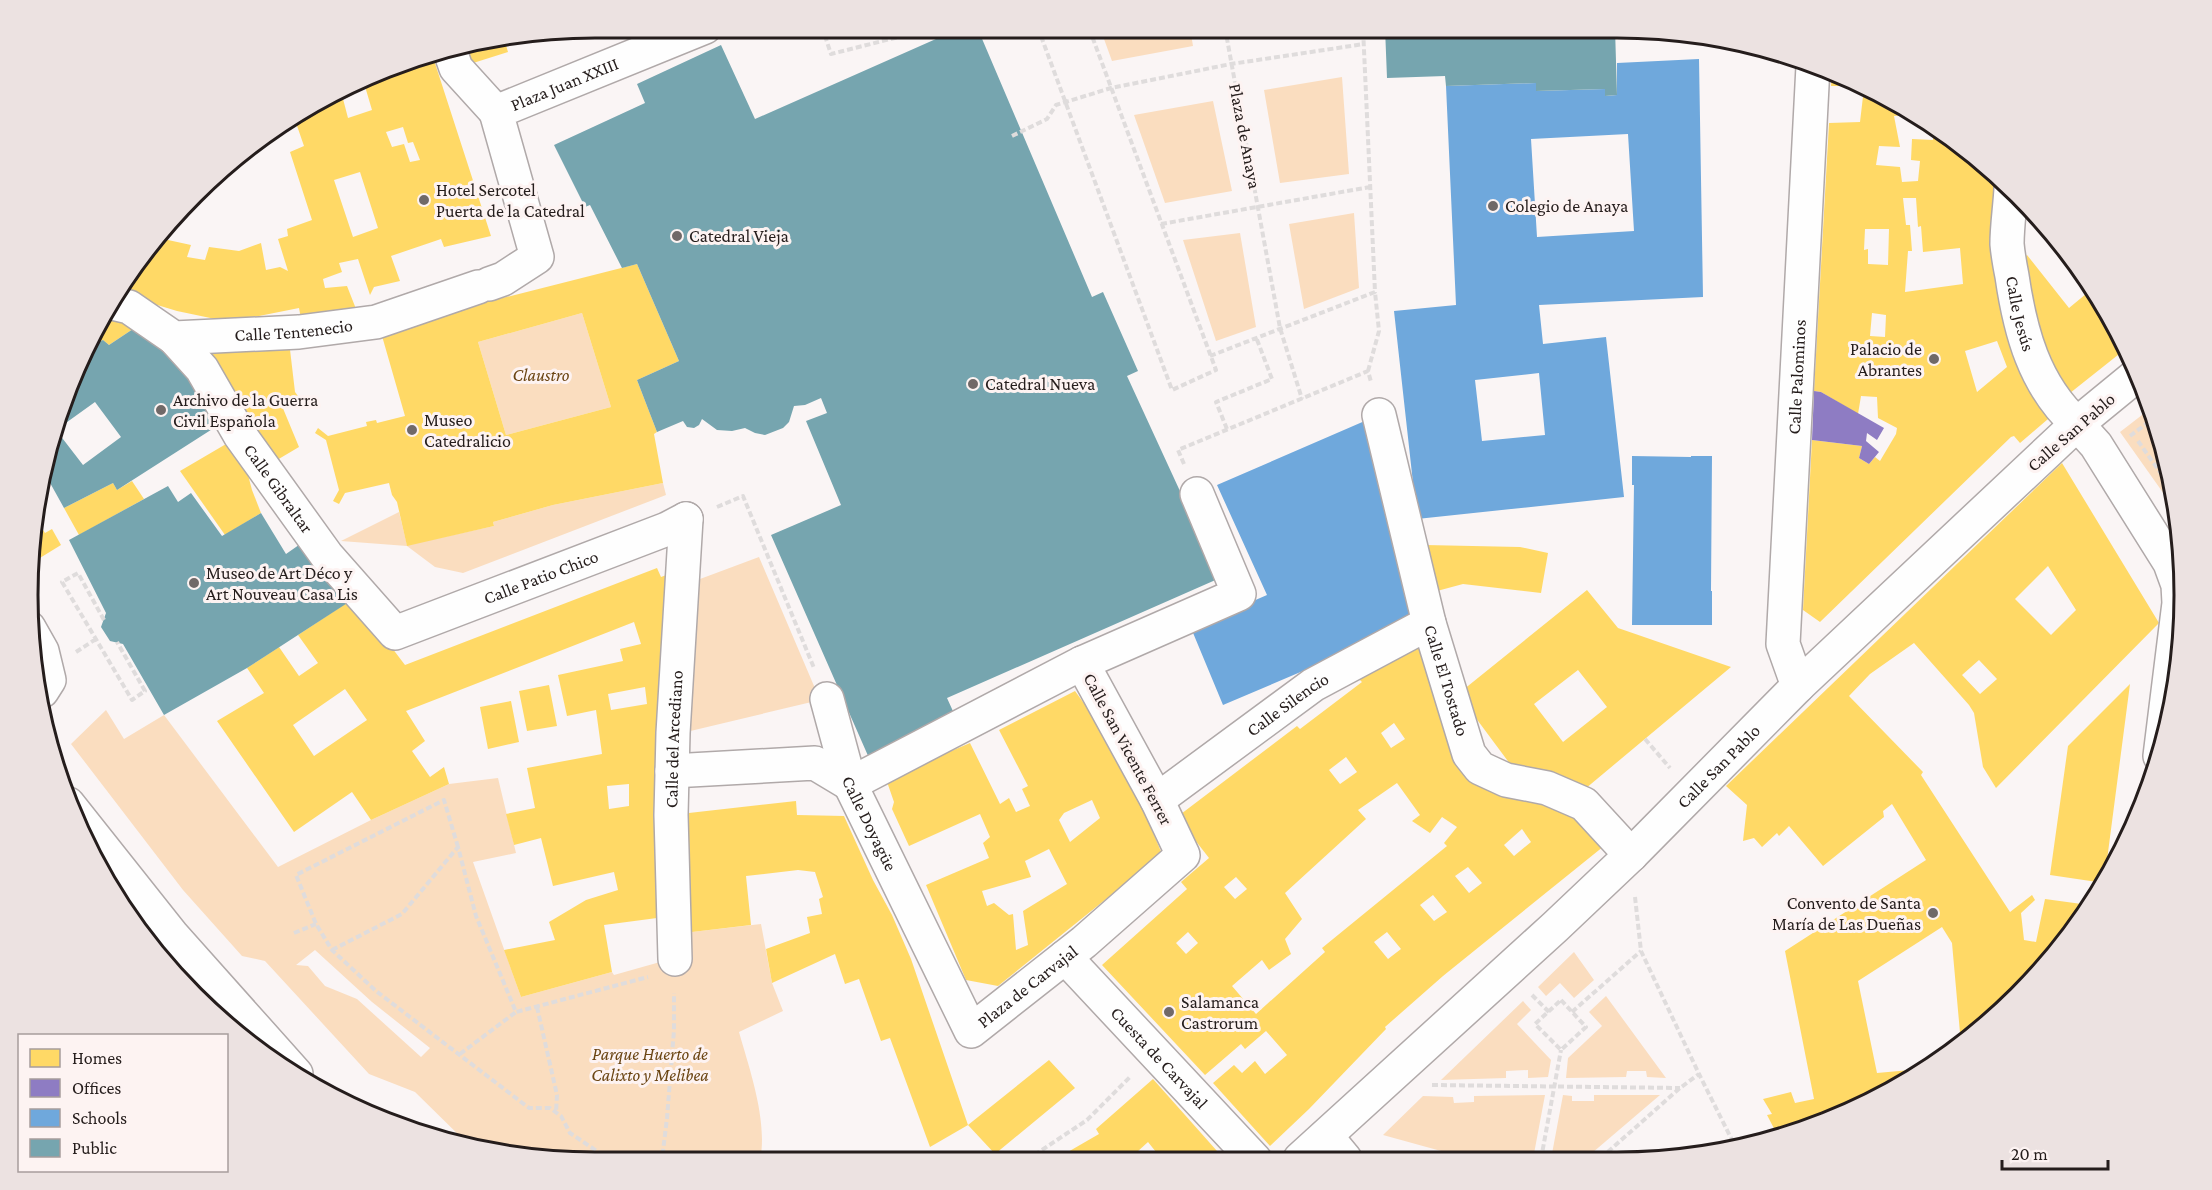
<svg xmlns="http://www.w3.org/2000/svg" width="2212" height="1190" viewBox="0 0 2212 1190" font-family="'Crimson Pro',serif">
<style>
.green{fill:#faddbf;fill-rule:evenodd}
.homes{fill:#ffd966;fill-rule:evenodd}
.offices{fill:#8e7cc3}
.schools{fill:#6fa8dc;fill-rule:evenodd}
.public{fill:#76a5af;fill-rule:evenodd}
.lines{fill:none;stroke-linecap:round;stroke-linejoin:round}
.street-casing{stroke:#b0a9a9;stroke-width:36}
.secondary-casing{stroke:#b0a9a9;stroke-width:36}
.primary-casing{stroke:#b0a9a9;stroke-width:36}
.path{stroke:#dfdcdc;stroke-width:4;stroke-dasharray:6 3;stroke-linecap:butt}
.street{stroke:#fefefe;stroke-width:33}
.secondary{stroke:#fefefe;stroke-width:33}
.primary{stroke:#fefefe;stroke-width:33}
.poi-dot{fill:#706968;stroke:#fdf3f2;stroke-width:2}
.labels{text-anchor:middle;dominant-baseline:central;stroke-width:6;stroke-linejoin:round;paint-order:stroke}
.street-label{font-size:18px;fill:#251d1c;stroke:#fdf3f2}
.poi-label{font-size:18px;fill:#251d1c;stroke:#fdf3f2;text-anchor:start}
.park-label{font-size:18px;font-style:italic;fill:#6b4513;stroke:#fdf3f2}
.rim{fill:none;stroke:#251d1c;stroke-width:3}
</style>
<rect width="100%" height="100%" fill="#faf5f5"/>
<path class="green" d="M1100 28H1190L1193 46 1112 61Z
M1342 77 1349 174 1280 183 1264 90Z
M1213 101 1232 191 1165 203 1134 115Z
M1354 213 1359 288 1304 309 1289 224Z
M1240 233 1256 327 1216 341 1183 240Z
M582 313 611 407 506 435 478 342Z
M2148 402 2166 448 2176 511 2120 432 2142 415V407Z
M663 483 666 495 463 573 435 567 407 546 341 541 399 512 407 545 494 526 493 522 553 505Z
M759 557 820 700 682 733 692 582Z
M106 710 124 739 164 715 278 867 371 820 449 784 498 778 516 853 473 862 521 997 612 972 614 975 692 953V932L761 924 772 983 783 1011 739 1032C750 1071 768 1121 760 1161L558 1162 471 1147 415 1092 369 1074 265 961 242 956 183 890 71 744ZM315 950 372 1002 430 1048 421 1057 357 999 325 986 308 966 296 965Z
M1574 952 1594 980 1574 998 1560 983 1546 996 1538 987Z
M1606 996 1666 1078 1647 1077 1646 1071H1627L1626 1077 1566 1078 1568 1058 1602 1026 1589 1012Z
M1523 1001 1531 1010 1517 1024 1551 1060 1548 1077 1528 1078V1070L1506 1071V1078L1441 1080Z
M1545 1095 1533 1159H1470L1383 1135 1423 1096 1453 1097 1454 1103 1474 1102V1096Z
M1563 1095 1572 1096V1101H1594V1095H1660L1585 1159H1551Z"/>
<path class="homes" d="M505 42 508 52 470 64 465 48Z
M432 54 491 236 444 247 441 239 391 256 400 281 374 287 370 295 358 259 339 263 342 272 323 279 325 288 347 286 358 314 302 324 299 308 239 320V324L177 311 131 297 117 291 123 280 168 231V240L191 245 187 257 205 260 209 247 239 251 261 243 266 270 280 267 288 271 278 239 288 236 287 229 312 220 290 152 304 146 295 120 342 95 348 118 372 110 364 83 412 57ZM403 127 408 143 413 142 420 160 410 162 404 144 392 147 386 132ZM360 172 378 228 353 237 334 180Z
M1832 74 1843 79 1859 86H1831Z
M1864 88 1901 103 1916 114 1894 116 1900 147 1879 146 1876 165 1900 167 1902 182 1918 181 1920 161 1911 160 1912 139 1933 140V126L1996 173 1993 213 2055 413 2020 443 2014 436 2011 437 1820 622 1803 610 1812 440 1862 446 1859 458 1869 464 1875 457 1880 461 1896 434 1897 428 1878 418 1877 397 1861 396 1858 414 1821 392 1814 391 1829 123 1860 122ZM1903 198H1916L1918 227 1921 226 1923 252 1960 248 1963 284 1905 292 1908 251H1912L1910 225H1906ZM1865 229H1889L1888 265 1868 264V249L1864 250ZM1872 313 1886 315 1885 337 1870 336ZM1997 341 2007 367 1977 392 1965 351Z
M2027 255 2069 308 2092 289 2128 347 2065 397 2038 354 2018 264Z
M637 264 679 361 637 380 657 432 654 434 663 483 553 505 493 522 494 526 407 546 397 502 392 495 389 483 345 493 339 504 333 501 339 490 326 440 315 433 318 428 328 436 367 426 366 422 376 420 377 423 405 416 380 329ZM582 313 611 407 506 435 478 342Z
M109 310 136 327 109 345 103 340 93 345Z
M289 341 295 392 301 400 282 406 299 447 277 460 206 348Z
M238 437 252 490 261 513 225 535 180 471Z
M2062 463 2159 623 1996 788 1983 767 1974 713 1969 705 1914 643 1870 674 1849 696 1923 772 1921 775 2010 912 2032 895 2035 900 2021 913 2024 940 2036 942 2045 899 2089 905 2036 974 2027 972 2028 984 2019 996 1961 1044 1952 943 1942 927 1858 981 1877 1073 1932 1068 1800 1133 1779 1138 1767 1115 1772 1114 1763 1099 1791 1092 1795 1103 1814 1099 1785 951 1926 860 1892 804 1883 811 1884 817 1823 866 1789 826 1779 836 1777 833 1762 847 1754 838 1743 841 1747 805 1726 786ZM2048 566 2076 610 2051 635 2015 599ZM1979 660 1997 679 1980 694 1962 675Z
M132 481 144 499 79 535 64 508 113 483 117 490Z
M39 524 45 533 52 529 61 545 35 561Z
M1425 545 1520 547 1548 553 1541 593 1463 584 1437 591Z
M657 568 661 577 672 573 657 878V918L604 925 612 972 521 997 504 950 555 940 549 922 586 900 618 890 614 872 553 886 541 838 514 845 506 814 535 808 527 768 602 754 596 710 567 716 558 675 623 661 620 649 641 644 634 622 406 711 425 741 412 751 430 777 444 767 449 784 371 820 352 792 294 832 217 721 264 693 247 668 279 647 299 676 318 663 298 635 354 598 405 665ZM645 687 647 704 611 710 608 694ZM345 689 367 720 314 756 293 725ZM629 784V806L609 809 607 786Z
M1587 590 1618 628 1731 667 1579 794 1516 772 1458 694ZM1578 670 1607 707 1563 742 1534 704Z
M1424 643 1456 753 1570 809 1609 842 1443 976 1385 1027 1386 1029 1309 1109 1270 1146 1213 1083 1234 1065 1242 1073 1255 1061 1265 1074 1287 1055 1266 1031 1245 1049 1241 1044 1205 1075 1102 965 1187 889 1181 882 1209 858 1177 817 1297 726 1300 729 1362 682 1359 679ZM1394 723 1405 739 1391 748 1381 733ZM1346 757 1357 772 1340 784 1329 770ZM1397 783 1420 815 1412 821 1430 833 1442 817 1457 827 1444 843 1447 846 1322 948 1325 952 1256 1014 1232 986 1262 960 1269 970 1291 954 1285 939 1302 919 1285 893 1366 819 1358 810ZM1522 829 1531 842 1514 856 1504 845ZM1468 867 1482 883 1469 893 1455 876ZM1236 877 1247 889 1235 899 1224 887ZM1433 895 1447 912 1434 921 1420 905ZM1188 932 1198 943 1186 954 1176 943ZM1387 932 1401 949 1388 959 1374 942Z
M2130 684 2104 883 2050 875 2068 746Z
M549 685 557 726 527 731 519 691Z
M1075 691 1107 735 1125 765 1162 854 998 986 966 980 926 885 989 858 983 843 990 837 980 814 909 846 892 809 894 802 886 779 970 743 1000 804 1009 798 1016 812 1030 806 1022 789 1028 786 999 730ZM1092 800 1100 818 1070 842 1059 820 1064 813ZM1049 849 1067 884 1023 911 1028 945 1016 950 1013 914 1009 915 994 903 987 906 982 891 1031 877 1025 861Z
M511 701 519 742 488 749 480 707Z
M796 801 797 815 844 816 873 880 892 915 911 959 968 1125 930 1147 890 1038 881 1041 859 979 845 984 835 954 772 983 766 949 810 933 807 917 822 914 819 899 823 897 815 872 798 870 746 876 751 925 692 932 680 814Z
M1049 1060 1075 1088 995 1154 968 1125Z
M1153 1079 1225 1160H1156L1160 1157 1148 1142 1137 1152 1144 1160H1054L1099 1134 1096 1129Z
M963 1153 966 1160 942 1161V1160Z"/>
<path class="offices" d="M1814 391 1821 392 1884 428 1877 440 1867 433 1866 441 1879 452 1869 464 1859 458 1862 446 1812 440Z"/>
<path class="schools" d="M1699 59 1703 297 1539 305 1543 344 1606 337 1624 497 1417 519 1394 311 1456 305 1446 86 1536 83V91L1605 89V96L1617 95V63ZM1628 134 1634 231 1537 237 1531 139ZM1539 373 1545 435 1482 441 1475 380Z
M1367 420 1418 622 1223 705 1191 628 1267 595 1217 485Z
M1632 456 1691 457V456H1712L1711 591H1712V625H1632L1634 485H1632Z"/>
<path class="public" d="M963 27H977L1092 297 1103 292 1138 371 1127 376 1220 578 947 698 957 720 869 758 771 535 841 505 806 421 827 413 821 398 805 405 794 406 789 422 783 428 765 435 755 433 745 428 732 431 717 430 702 419 699 425 694 428 687 427 683 421 657 432 637 380 679 361 637 264 622 268 590 205 585 207 554 145 645 103 637 84 721 45 755 119Z
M1385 28H1615L1617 95 1605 96V89L1536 91V83L1446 86 1445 76 1387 78Z
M144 324 228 419 117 490 113 483 64 508 44 472 46 448 93 345 103 340 109 345 136 327ZM95 402 121 437 83 465 56 430Z
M168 486 178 502 191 493 222 536 261 513 286 554 306 540 352 600 247 668 164 715 123 644 110 641 101 627 106 613 69 540Z"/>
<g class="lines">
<g class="street-casing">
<g id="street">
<path d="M450 51 456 68 496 112"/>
<path id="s1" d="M2011 189C2010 207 2007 226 2007 244 2008 255 2010 266 2012 276 2020 331 2034 385 2077 424L2138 374"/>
<path id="s2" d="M489 284 503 279 537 257 496 112 705 27"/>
<path id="s3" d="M112 303 129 307 174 338 299 332 376 322 478 287"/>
<path id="s4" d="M174 338 202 369 240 435 327 556 395 633 667 529 686 519"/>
<path id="s5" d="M1379 415 1429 623 1469 754 1480 768 1506 780 1547 788 1584 804 1631 855"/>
<path d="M29 628 42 651 49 680 42 691"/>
<path id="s6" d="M1798 686 1783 644 1813 66"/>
<path id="s7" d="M827 699 850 784 971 1031 1084 942 1183 855 1157 800 1082 663"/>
<path d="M672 771 815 763 850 784"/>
<path d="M850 784 1082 663 1239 594 1197 494"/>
<path id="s8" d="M1157 800 1313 685 1429 623"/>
<path id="s9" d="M1065 957 1255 1160"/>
<path id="s10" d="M675 959 671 815 673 733 686 519"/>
<path d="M1326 1136 1345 1159"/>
</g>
</g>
<g class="secondary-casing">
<g id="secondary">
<path id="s11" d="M1300 1159 1555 927 1631 855 1798 686 2077 424 2096 445 2170 563 2178 585 2179 603 2160 756"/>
</g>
</g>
<g class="primary-casing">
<path id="primary" d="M68 804 172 935 296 1074"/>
</g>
<path class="path" d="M822 27 831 54 938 27
M1038 28 1172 390 1216 370 1089 28
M1225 28 1280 328 1302 399
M1012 136 1047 119 1056 105 1111 88 1231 64 1364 44
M1161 224 1370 187
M1210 356 1375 292 1363 28
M1368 371 1379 331 1375 292
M1227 429 1216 402 1272 379 1256 337
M2130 436 2154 418
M2138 441 2172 489
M1184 464 1178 450 1368 371 1371 382
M717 507 743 496 814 668
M104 620 78 573 62 582 132 700 145 691 117 642
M76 652 96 639
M1645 739 1670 768
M458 847 444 800 296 875 316 924 332 950 376 991 529 1108H550L561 1116 570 1133 613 1162
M1635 897 1641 951 1699 1074 1736 1148
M294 933 316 924
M332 950 402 914 458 847 476 916 516 1012 648 977
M1532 995 1549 1012
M1561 1000 1586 1027 1561 1050 1535 1024Z
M537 1007 557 1095 556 1112
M1572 1012 1641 951
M460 1054 516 1012
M1432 1085 1680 1088
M1601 1158 1680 1088 1699 1074
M1541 1159 1561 1050
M1027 1160 1087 1120 1130 1077
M655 1161 663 1151 667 1118 674 1030V993"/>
<use href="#street" class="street"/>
<use href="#secondary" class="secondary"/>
<use href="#primary" class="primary"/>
</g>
<g class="poi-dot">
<circle cx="424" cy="200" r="6"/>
<circle cx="1493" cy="206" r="6"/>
<circle cx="677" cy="236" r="6"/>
<circle cx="1934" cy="359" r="6"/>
<circle cx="973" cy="384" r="6"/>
<circle cx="161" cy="410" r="6"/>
<circle cx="412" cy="430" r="6"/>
<circle cx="194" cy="583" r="6"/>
<circle cx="1933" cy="913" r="6"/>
<circle cx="1169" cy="1012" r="6"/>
</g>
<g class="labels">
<g class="street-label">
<text stroke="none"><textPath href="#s2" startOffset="280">Plaza Juan XXIII</textPath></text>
<text transform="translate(1245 136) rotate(79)">Plaza de Anaya</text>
<text stroke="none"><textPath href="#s1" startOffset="126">Calle Jesús</textPath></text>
<text stroke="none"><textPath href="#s3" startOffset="192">Calle Tentenecio</textPath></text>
<text stroke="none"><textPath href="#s6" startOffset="312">Calle Palominos</textPath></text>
<text transform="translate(2071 432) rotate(-41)">Calle San Pablo</text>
<text stroke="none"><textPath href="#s4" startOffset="184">Calle Gibraltar</textPath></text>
<text stroke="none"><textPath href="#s4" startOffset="526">Calle Patio Chico</textPath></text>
<text stroke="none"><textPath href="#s5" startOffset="274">Calle El Tostado</textPath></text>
<text stroke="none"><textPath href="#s8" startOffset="162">Calle Silencio</textPath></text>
<text stroke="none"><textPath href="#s10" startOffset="220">Calle del Arcediano</textPath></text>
<text transform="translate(1128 749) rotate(62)">Calle San Vicente Ferrer</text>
<text stroke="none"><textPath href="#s11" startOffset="574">Calle San Pablo</textPath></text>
<text stroke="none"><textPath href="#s7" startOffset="132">Calle Doyagüe</textPath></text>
<text stroke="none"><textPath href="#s7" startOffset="435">Plaza de Carvajal</textPath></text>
<text stroke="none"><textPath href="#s9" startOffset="138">Cuesta de Carvajal</textPath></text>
</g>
<g class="poi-label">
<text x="436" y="190">Hotel Sercotel<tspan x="436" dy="21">Puerta de la Catedral</tspan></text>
<text x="1505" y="206">Colegio de Anaya</text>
<text x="689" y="236">Catedral Vieja</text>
<text x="1922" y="349" text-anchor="end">Palacio de<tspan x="1922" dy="21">Abrantes</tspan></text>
<text x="985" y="384">Catedral Nueva</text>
<text x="173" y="400">Archivo de la Guerra<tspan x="173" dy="21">Civil Española</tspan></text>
<text x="424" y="420">Museo<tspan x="424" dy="21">Catedralicio</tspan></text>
<text x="206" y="573">Museo de Art Déco y<tspan x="206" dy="21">Art Nouveau Casa Lis</tspan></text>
<text x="1921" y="903" text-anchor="end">Convento de Santa<tspan x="1921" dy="21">María de Las Dueñas</tspan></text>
<text x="1181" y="1002">Salamanca<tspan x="1181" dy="21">Castrorum</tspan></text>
</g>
<g class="park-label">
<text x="541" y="375">Claustro</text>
<text x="650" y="1054">Parque Huerto de<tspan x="650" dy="21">Calixto y Melibea</tspan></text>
</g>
</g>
<path d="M0 0H2212V1190H0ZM595 38H1617A557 557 0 0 1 2174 595V595A557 557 0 0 1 1617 1152H595A557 557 0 0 1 38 595V595A557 557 0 0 1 595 38Z" fill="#ece2e1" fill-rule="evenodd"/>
<path class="rim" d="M595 38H1617A557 557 0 0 1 2174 595V595A557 557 0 0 1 1617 1152H595A557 557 0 0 1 38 595V595A557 557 0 0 1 595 38Z"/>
<rect x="18" y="1034" width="210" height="138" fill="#fdf3f2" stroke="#a79d9c" stroke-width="1.5"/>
<rect x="30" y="1049" width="30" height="18" fill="#ffd966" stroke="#a79d9c" stroke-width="1.5"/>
<text x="72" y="1064" font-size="18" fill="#251d1c">Homes</text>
<rect x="30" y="1079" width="30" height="18" fill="#8e7cc3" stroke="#a79d9c" stroke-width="1.5"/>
<text x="72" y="1094" font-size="18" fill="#251d1c">Offices</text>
<rect x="30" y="1109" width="30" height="18" fill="#6fa8dc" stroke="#a79d9c" stroke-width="1.5"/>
<text x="72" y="1124" font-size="18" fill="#251d1c">Schools</text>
<rect x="30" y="1139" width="30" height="18" fill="#76a5af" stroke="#a79d9c" stroke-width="1.5"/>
<text x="72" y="1154" font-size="18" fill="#251d1c">Public</text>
<path d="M2002 1160v9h106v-9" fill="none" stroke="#251d1c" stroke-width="3"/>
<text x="2011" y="1160" font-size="18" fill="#251d1c" stroke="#fdf3f2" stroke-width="4.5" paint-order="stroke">20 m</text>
</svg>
